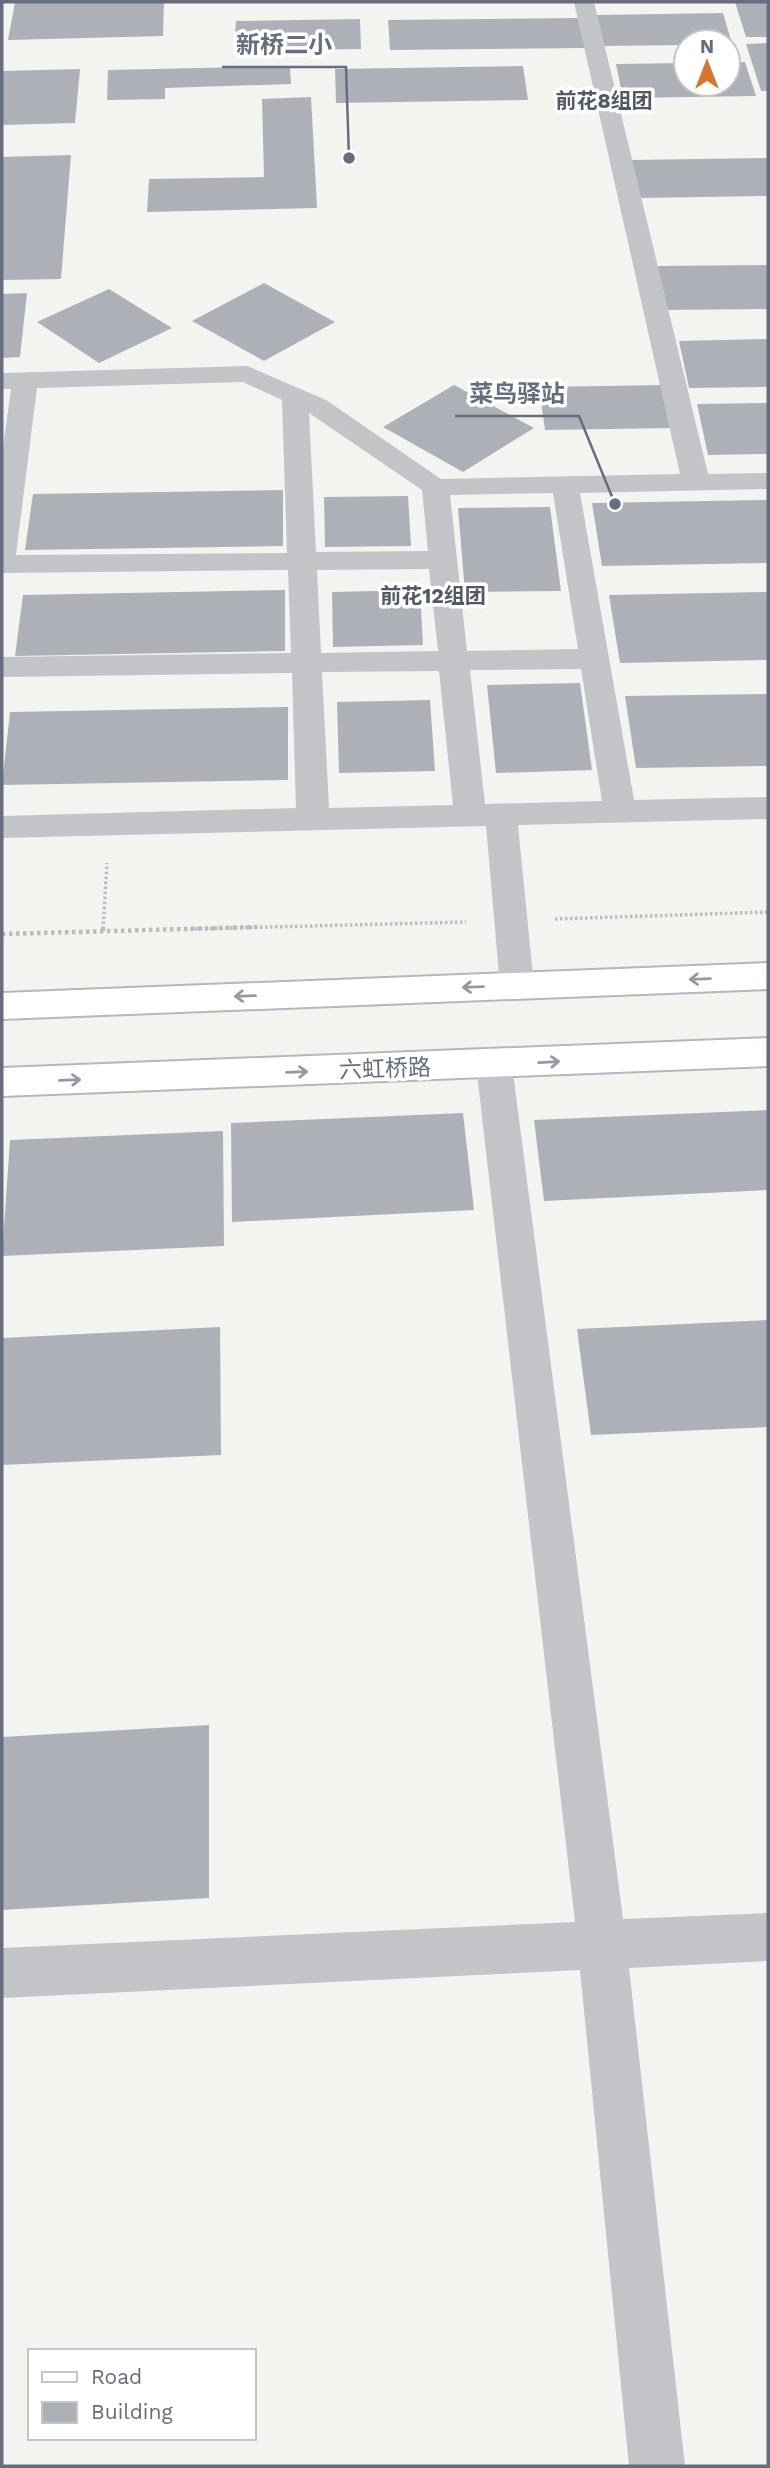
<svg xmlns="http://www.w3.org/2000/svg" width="770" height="2468" viewBox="0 0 770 2468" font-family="'Work Sans','Noto Sans SC',sans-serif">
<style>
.building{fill:#adb1b7}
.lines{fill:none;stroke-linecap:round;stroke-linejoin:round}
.major-casing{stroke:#b5b7bb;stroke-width:4}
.path-far1{stroke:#bbbcbf;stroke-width:3.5;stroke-dasharray:2.5 2.5;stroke-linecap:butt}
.path{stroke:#bbbcbf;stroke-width:4.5;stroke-dasharray:3.5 3.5;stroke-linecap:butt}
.minor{fill:#c2c4c8;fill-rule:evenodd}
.major{fill:#fff;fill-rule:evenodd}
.oneway{stroke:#939aa5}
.labels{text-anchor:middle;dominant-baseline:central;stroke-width:7;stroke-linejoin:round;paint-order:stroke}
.far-neighbourhood-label{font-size:21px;font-weight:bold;fill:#525965;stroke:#fff}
.street-label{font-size:23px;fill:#656e7f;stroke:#fff}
.leader{fill:none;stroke:#656e7f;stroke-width:2.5}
.callout-dot{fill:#656e7f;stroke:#fff;stroke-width:2.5}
.callout-label{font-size:24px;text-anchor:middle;font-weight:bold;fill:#656e7f;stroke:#fff;stroke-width:7;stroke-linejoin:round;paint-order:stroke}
</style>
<rect width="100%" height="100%" fill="#f3f4f0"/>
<path class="building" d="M15 2H164L163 36 8 40Z
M735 2H768V37H746Z
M723 13 732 44 728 42H686V45L604 46 597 15Z
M580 18 586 48 390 50 388 20Z
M360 19 361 49 234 51 236 21Z
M768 43V91H761L746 44Z
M745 62 756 96 623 98 616 64 686 63V84H728V63Z
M290 66 291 84 165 88V99L107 100 108 70Z
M523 66 528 100 336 103 335 69Z
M80 69 75 123 2 125V71Z
M311 97 317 208 147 212 149 179 264 177 262 99Z
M71 155 61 279 2 280V157Z
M768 158V196L639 198 631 160Z
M768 265V309L665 310 655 266Z
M264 283 335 322 264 361 192 321Z
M109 289 172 328 99 363 37 322Z
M27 293 20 357 2 358V294Z
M768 339V387L689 388 679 341Z
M454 385 534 428 463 472 383 427Z
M665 385 674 428 545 430 539 387Z
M768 403V454L708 455 697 404Z
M283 490V546L25 550 33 494Z
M408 496 411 546 325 547 324 497Z
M768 500V563L602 566 592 503Z
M550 507 561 591 465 592 458 508Z
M285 590V651L15 656 23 595Z
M420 590 423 645 333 647 332 592Z
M768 592V660L620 663 609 595Z
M580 683 592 770 496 773 487 685Z
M768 694V766L636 768 625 696Z
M430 700 435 771 339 773 337 702Z
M288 707V780L2 785 10 712Z
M768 1110V1190L544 1201 534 1120Z
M463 1113 474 1210 232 1222 231 1123Z
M223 1131 224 1246 2 1256 10 1140Z
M768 1320V1427L591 1435 577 1329Z
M220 1327 221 1455 2 1465V1338Z
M209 1725V1898L2 1910V1737Z"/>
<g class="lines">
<g class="major-casing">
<path id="major" d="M768 963V989L2 1019V993Z
M768 1038V1066L2 1096V1068Z"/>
</g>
<path class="path-far1" d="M555 919 768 912
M103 929 107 863
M190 929 466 922"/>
<path class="path" d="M103 931V927
M2 934 257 927"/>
<path class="minor" d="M574 2H594L708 474 768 473V489L580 493 634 800 768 797V819L518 825 534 986 529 995 517 999 505 995 500 986 486 826 2 838V816L296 808 292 673 2 677V657L291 653 288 570 2 573V455L11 389H2V373L247 366 326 400 441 479 680 474ZM243 382 282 400 287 553 16 555 37 388ZM309 413 422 490 428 551 316 552ZM553 493 578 649 467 651 450 495ZM429 569 438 651 321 653 317 570ZM581 669 602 801 485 804 470 670ZM439 671 453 805 329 808 322 672Z
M494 1051 507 1055 512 1065 623 1919 768 1913V1961L629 1968 685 2466H629L580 1970 2 1998V1948L575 1922 476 1065 481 1055Z"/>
<use href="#major" class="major"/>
</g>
<defs><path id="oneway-shaft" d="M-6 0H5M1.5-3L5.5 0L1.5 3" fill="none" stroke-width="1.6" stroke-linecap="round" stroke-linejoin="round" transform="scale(1.75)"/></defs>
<g class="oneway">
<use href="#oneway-shaft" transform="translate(700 979) rotate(178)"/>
<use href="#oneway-shaft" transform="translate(473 987) rotate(178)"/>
<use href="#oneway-shaft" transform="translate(245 996) rotate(178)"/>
<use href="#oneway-shaft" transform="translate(549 1062) rotate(-3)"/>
<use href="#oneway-shaft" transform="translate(297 1072) rotate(-2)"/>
<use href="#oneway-shaft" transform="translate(70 1080) rotate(-2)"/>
</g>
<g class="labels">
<g class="far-neighbourhood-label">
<text x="604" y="100">前花8组团</text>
<text x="433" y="595">前花12组团</text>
</g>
<g class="street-label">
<text transform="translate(385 1069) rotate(-2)">六虹桥路</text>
</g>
</g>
<path class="leader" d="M349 158L346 67H222M615 504L579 416H455"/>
<g class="callout-dot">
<circle cx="349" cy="158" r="7"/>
<circle cx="615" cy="504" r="7"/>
</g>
<g class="callout-label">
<text x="284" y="53">新桥二小</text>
<text x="517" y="402">菜鸟驿站</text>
</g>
<rect width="770" height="2468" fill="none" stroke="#656e7f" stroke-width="7"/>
<rect x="28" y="2349" width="228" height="91" fill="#ffffff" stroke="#c1c5cc" stroke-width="2"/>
<rect x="42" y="2372" width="35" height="10" fill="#ffffff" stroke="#c1c5cc" stroke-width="2"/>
<text x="91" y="2384" font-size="21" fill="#656e7f">Road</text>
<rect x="42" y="2402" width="35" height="21" fill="#adb1b7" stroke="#c1c5cc" stroke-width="2"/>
<text x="91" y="2419" font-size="21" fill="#656e7f">Building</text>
<g transform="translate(707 63)"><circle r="33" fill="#ffffff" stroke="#c1c5cc" stroke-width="2"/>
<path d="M0-5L12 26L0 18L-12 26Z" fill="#d8762d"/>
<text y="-10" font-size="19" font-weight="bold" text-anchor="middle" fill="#656e7f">N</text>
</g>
</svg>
